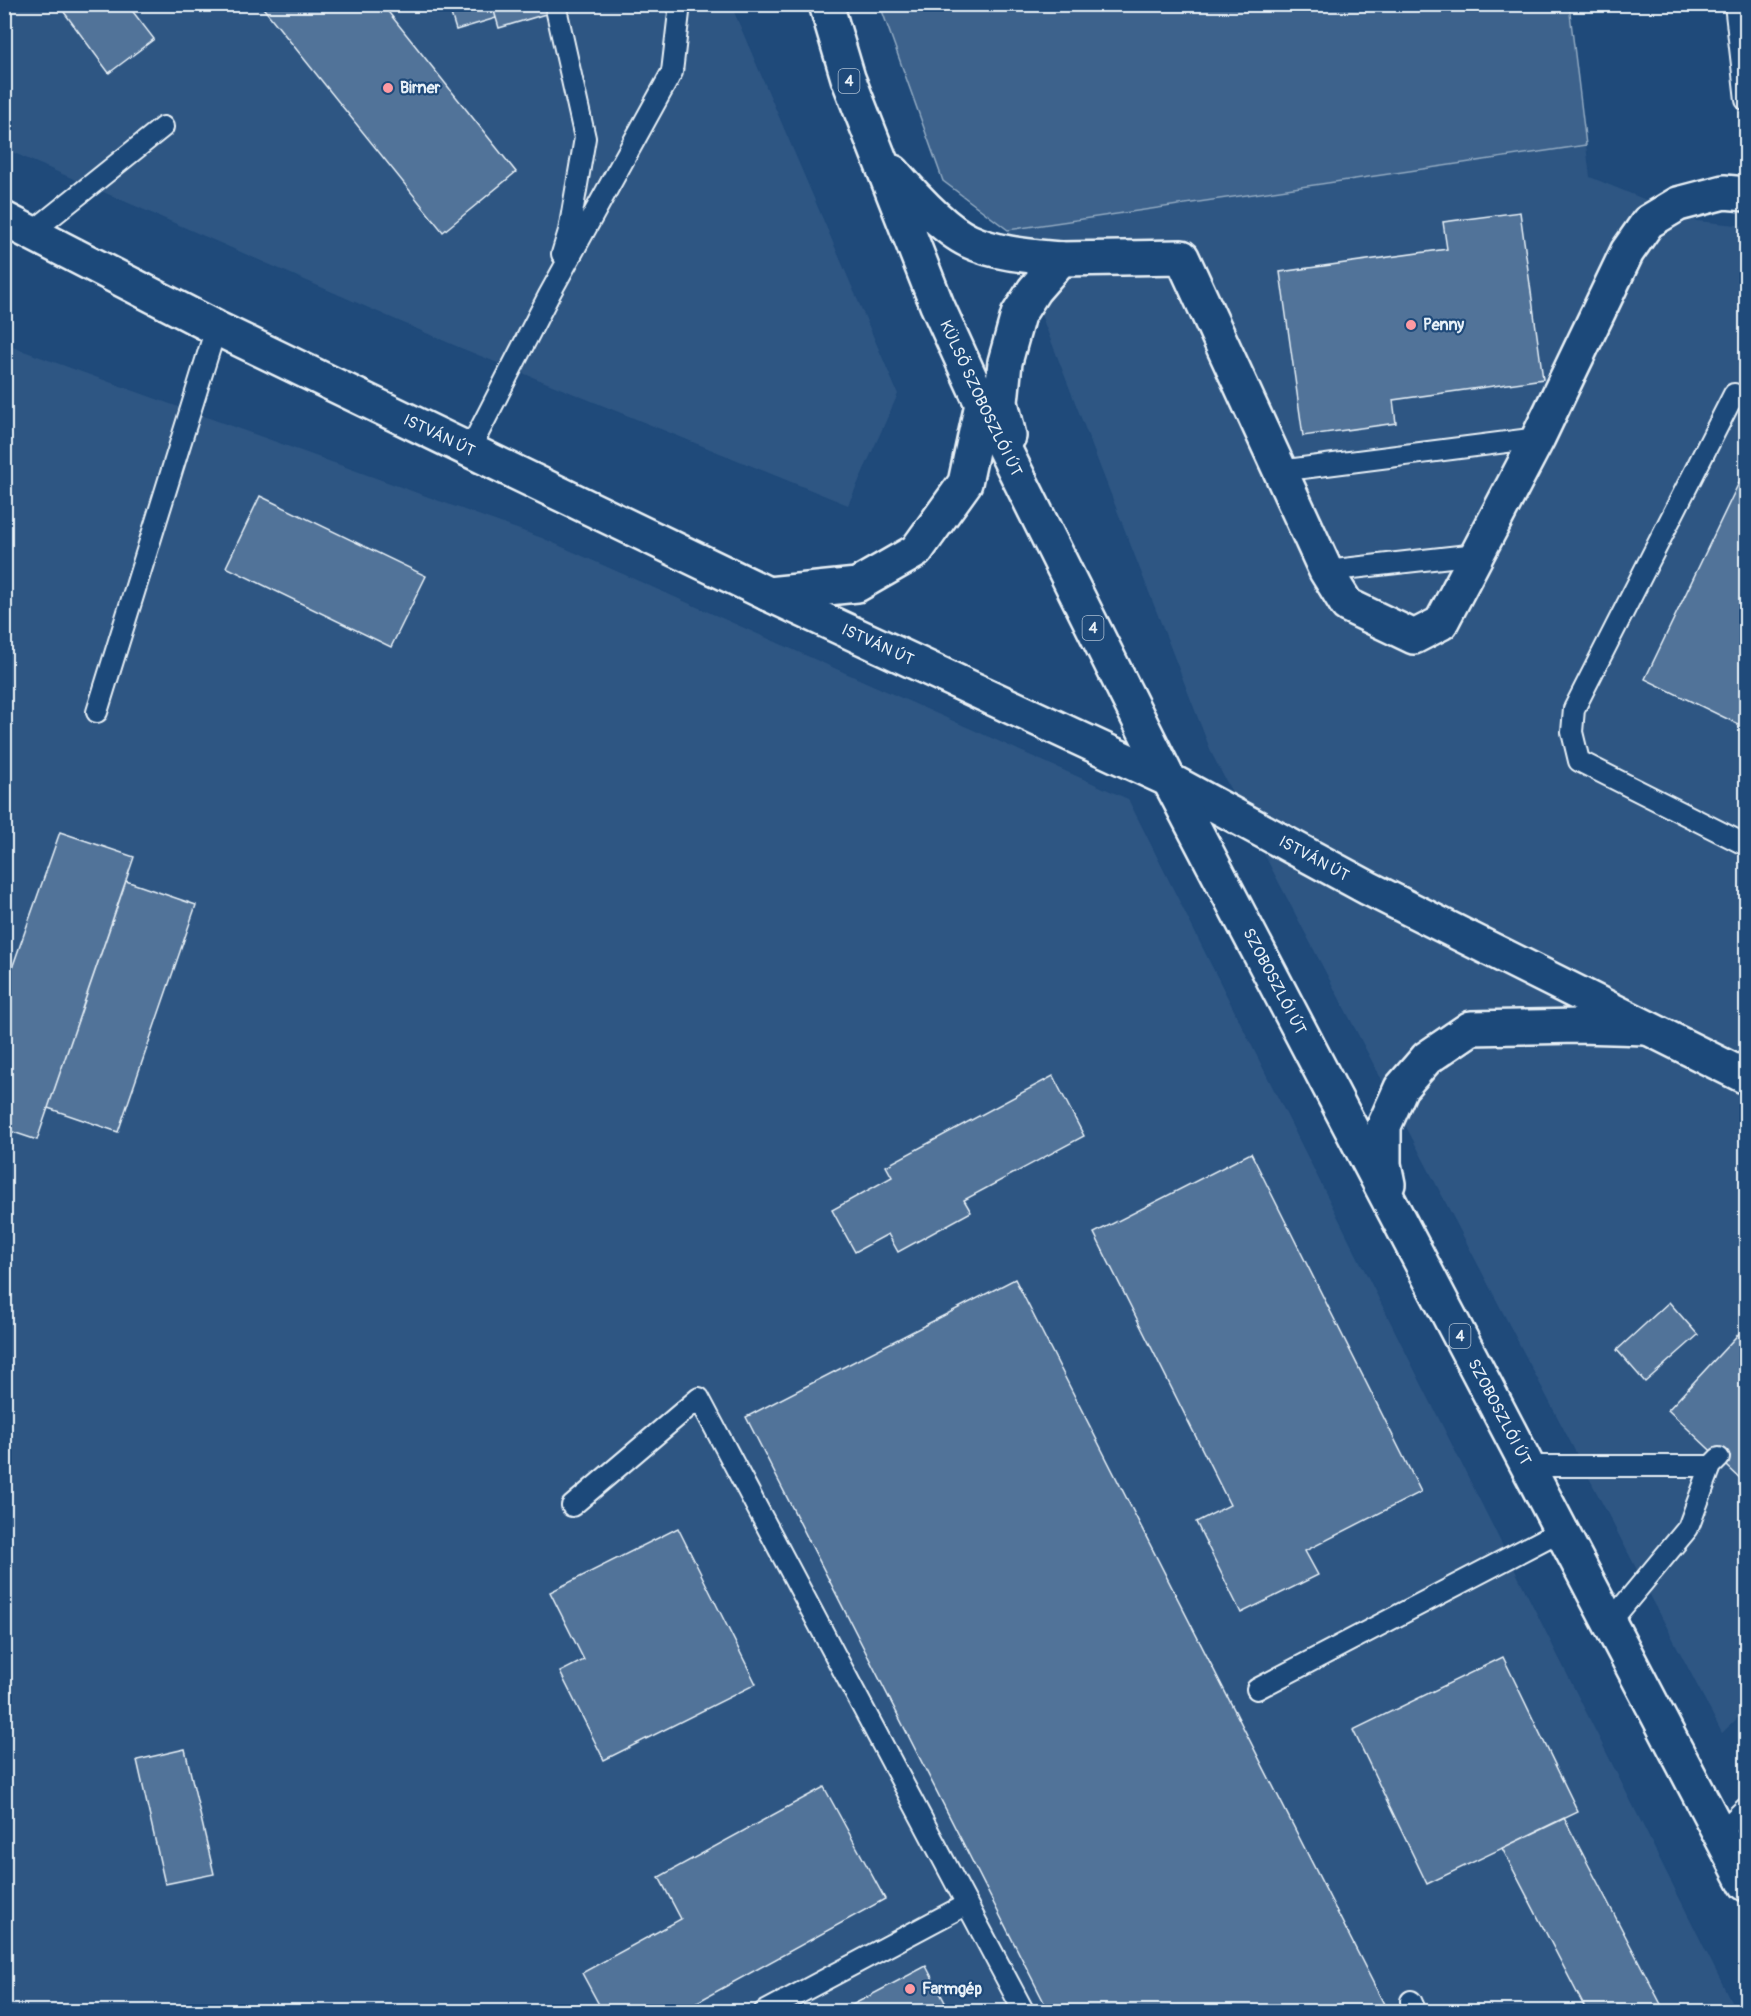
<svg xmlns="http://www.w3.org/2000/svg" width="1751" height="2016" viewBox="0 0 1751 2016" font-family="Pangolin,sans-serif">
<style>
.built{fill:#2e5683}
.green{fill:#3c628c;stroke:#92aac2;stroke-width:1.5}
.building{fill:#517399;stroke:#e8f1f8;stroke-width:1.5}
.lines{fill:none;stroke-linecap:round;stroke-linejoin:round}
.lane-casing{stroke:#e8f1f8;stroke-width:24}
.street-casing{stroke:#e8f1f8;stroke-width:38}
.secondary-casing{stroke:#e8f1f8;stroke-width:38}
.primary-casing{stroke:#e8f1f8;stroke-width:38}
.lane{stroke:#1f4a7a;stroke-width:20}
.street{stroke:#1f4a7a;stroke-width:33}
.secondary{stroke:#1f4a7a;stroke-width:33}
.primary{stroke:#1f4a7a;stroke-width:33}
.poi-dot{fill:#ff9aa2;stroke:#1f4a7a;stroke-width:2}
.labels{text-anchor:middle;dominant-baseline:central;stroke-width:4.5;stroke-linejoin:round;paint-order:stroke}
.shield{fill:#1f4a7a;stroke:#acbfd2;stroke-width:1.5}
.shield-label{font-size:15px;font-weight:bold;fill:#e8f1f8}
.poi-label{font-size:16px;font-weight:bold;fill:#e8f1f8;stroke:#1f4a7a;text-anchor:start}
.street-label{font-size:16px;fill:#e8f1f8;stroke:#1f4a7a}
</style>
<rect width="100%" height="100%" fill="#1f4a7a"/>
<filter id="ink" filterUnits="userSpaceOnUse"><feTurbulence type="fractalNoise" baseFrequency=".0167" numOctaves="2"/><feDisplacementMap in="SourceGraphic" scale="12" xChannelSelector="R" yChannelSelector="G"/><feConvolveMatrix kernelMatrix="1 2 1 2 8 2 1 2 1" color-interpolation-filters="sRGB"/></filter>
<g filter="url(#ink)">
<path class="built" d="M5 5H731L898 394 848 505 456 346 5 149Z
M1586 145 1590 177 1697 221 1746 226V1710L1722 1733 1212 754 1008 230Z
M4 344 542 538 1128 799 1736 2011H5Z"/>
<path class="green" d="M880 5H1569L1586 145 1008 230 943 181Z"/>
<path class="building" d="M58 4H127L154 39 109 73Z
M260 4H382L516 172 443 232Z
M448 4H492L496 18 456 30Z
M492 4H579L499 28Z
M1520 212 1543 379 1393 400 1396 423 1303 436 1280 272 1447 249 1443 222Z
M1746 468V728L1645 679Z
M260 496 426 576 391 647 226 567Z
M60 832 134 857 37 1140 4 1129V991Z
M126 881 196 905 118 1132 48 1108Z
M1053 1076 1084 1136 964 1200 971 1212 898 1252 888 1234 855 1252 832 1210 892 1177 886 1166Z
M1251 1153 1421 1492 1305 1551 1318 1575 1241 1613 1196 1522 1230 1505 1094 1233Z
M1015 1279 1388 2012H1049L746 1417Z
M1669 1302 1698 1335 1645 1382 1617 1350Z
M1746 1326V1484L1668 1410Z
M678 1528 756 1684 604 1760 560 1672 584 1660 550 1592Z
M1503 1657 1578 1812 1427 1884 1353 1730Z
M185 1749 214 1874 165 1884 137 1760Z
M824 1787 885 1899 679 2012H603L582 1973 681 1919 659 1877Z
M1564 1818 1665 2012H1587L1502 1848Z
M926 1966 950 2012H839Z"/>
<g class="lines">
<g class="lane-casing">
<path id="lane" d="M555 4 585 138 569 231 562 254
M1735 4 1746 100
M31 233 163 127
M1746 400 1734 394 1574 709 1572 732 1579 761 1746 845
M470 449 549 295 672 72 680 4
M1279 471 1538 438
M1326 571 1477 554
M97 712 216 328
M1528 1466H1711
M572 1506 699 1398 1024 2012
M1610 1622 1688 1528 1711 1466 1719 1458
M1257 1689 1562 1530
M1720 1833 1746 1808
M1411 2001 1416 2012
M764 2012 967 1904"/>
</g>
<g class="street-casing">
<path id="street" d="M1061 259 1182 257 1326 571 1347 605 1414 637 1441 623 1538 438 1627 252 1648 222 1678 204 1724 192 1746 194"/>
</g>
<g class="secondary-casing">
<g id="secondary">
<path id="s1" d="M4 219 216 328 768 594 1169 780 1368 888 1746 1077"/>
</g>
</g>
<g class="primary-casing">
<g id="primary">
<path id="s2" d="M826 4 848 78 937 305 982 404 1169 780 1746 1884"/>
<path d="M893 172C912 194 943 229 969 241 997 254 1031 256 1061 259"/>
<path d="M1009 436 1001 402 1005 362 1018 315 1034 290 1061 259"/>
<path d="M768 594 857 585 916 551 965 483 982 404"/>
<path d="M1388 1184 1384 1164V1126L1401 1088 1427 1058 1471 1028 1579 1026 1647 1028"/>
</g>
</g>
<use href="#lane" class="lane"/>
<use href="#street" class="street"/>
<use href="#secondary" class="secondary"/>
<use href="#primary" class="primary"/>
</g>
</g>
<g class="poi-dot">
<circle cx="388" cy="88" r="6"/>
<circle cx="1411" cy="325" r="6"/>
<circle cx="910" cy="1989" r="6"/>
</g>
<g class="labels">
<g class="shield">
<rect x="838.5" y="69" width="21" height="24" rx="4.5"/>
<rect x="1082.5" y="616" width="21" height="24" rx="4.5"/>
<rect x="1449.5" y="1324" width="21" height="24" rx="4.5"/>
</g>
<g class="shield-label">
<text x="849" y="81">4</text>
<text x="1093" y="628">4</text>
<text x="1460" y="1336">4</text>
</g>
<g class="poi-label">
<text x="400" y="88">Birner</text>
<text x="1423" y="325">Penny</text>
<text x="922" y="1989">Farmgép</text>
</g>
<g class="street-label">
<text stroke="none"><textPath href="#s2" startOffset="424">KÜLSŐ SZOBOSZLÓI ÚT</textPath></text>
<text stroke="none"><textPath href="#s1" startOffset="486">ISTVÁN ÚT</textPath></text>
<text stroke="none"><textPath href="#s1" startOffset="972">ISTVÁN ÚT</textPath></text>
<text stroke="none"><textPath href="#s1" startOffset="1458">ISTVÁN ÚT</textPath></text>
<text stroke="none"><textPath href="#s2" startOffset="1077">SZOBOSZLÓI ÚT</textPath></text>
<text stroke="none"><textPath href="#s2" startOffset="1563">SZOBOSZLÓI ÚT</textPath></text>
</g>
</g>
<rect width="1751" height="2016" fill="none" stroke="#1f4a7a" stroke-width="24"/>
<rect x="12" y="12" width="1727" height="1992" fill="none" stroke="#e8f1f8" stroke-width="2" filter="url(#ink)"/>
</svg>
